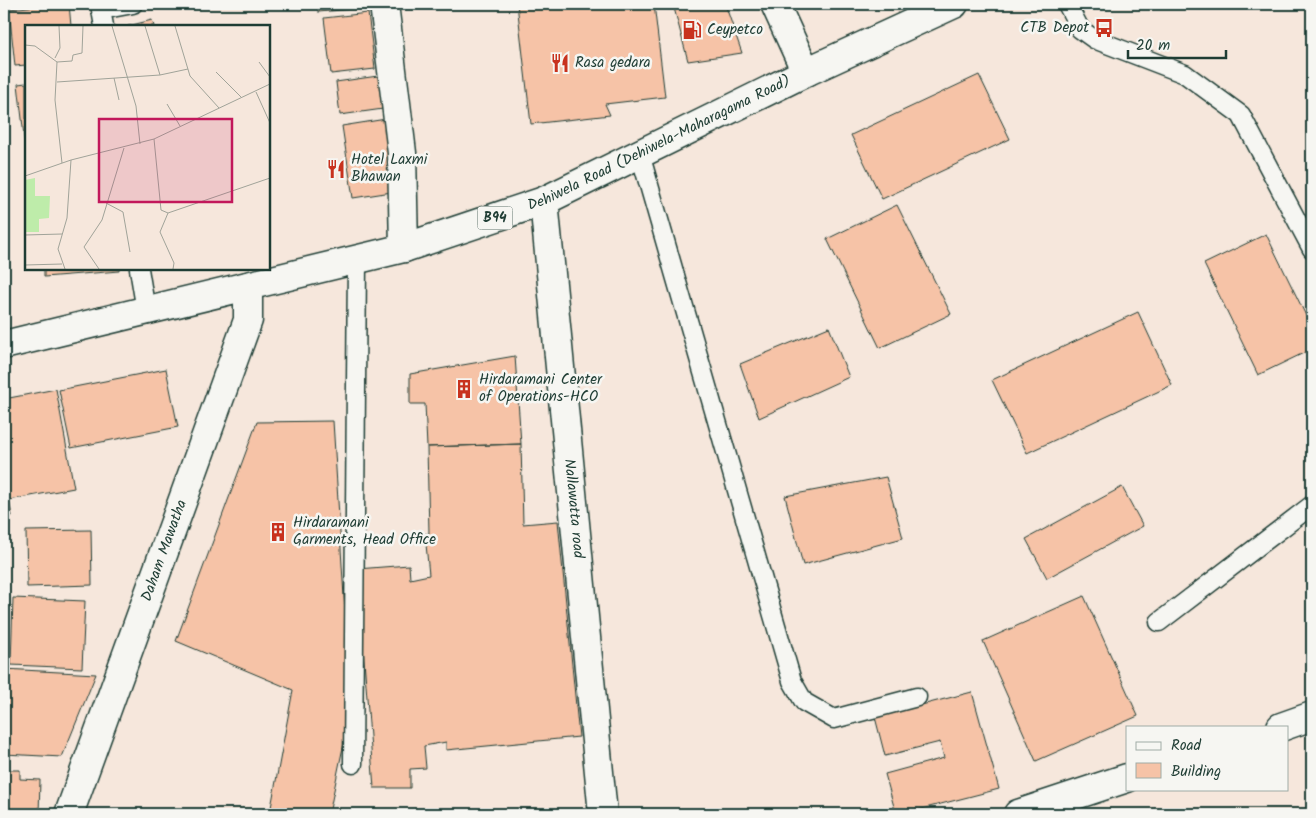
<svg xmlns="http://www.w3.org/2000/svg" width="1316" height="818" viewBox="0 0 1316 818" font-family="Kalam,sans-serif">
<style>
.building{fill:#f6c3a7;stroke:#1f3d34}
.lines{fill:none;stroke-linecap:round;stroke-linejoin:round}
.service-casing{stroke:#1f3d34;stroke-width:21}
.minor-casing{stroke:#1f3d34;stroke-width:31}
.primary-casing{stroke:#1f3d34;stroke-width:31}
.service{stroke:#f6f6f2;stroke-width:18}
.minor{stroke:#f6f6f2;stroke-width:28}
.primary{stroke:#f6f6f2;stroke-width:28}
.labels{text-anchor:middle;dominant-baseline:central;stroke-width:5;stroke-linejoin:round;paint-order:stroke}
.shield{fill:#f6f6f2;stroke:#60746d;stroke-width:1}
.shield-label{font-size:14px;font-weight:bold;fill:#1f3d34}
.poi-label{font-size:15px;fill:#1f3d34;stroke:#f6f6f2;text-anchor:start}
.street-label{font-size:15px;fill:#1f3d34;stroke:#f6f6f2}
.inset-road{fill:none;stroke:#a0a399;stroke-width:1}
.view{fill:#c2185b;fill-opacity:0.15;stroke:#c2185b;stroke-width:2.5}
.inset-edge{fill:none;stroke:#1f3d34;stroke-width:2.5}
</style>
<rect width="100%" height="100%" fill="#f6e7dc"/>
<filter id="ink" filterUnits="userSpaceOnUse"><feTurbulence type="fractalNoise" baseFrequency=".02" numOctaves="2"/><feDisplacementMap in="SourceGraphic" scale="10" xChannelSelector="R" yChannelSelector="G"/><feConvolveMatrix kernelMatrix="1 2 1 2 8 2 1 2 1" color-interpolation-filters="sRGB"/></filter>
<g filter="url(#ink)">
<path class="building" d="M58 4H69L71 26H26V65L15 66 9 9Z
M318 4H366V8L318 12Z
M517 4H654L665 97 605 104 610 115 531 124Z
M673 4H725L742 53 688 61Z
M368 13 375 69 331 74 324 18Z
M152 20 154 26H128Z
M4 47 9 85H4Z
M979 75 1010 139 882 199 851 135Z
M378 76 383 109 340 115 336 82Z
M26 83V145H25L18 84Z
M386 119 398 191 353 198 342 126Z
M897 205 951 314 880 348 827 239Z
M1266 234 1312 328V349L1258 375 1204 264Z
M44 269H119V271L44 277Z
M1138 312 1172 385 1027 453 992 380Z
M829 327 849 377 759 418 740 364Z
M515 356 521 444 427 447 425 404H410V374Z
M166 369 178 427 71 448 59 390Z
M56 389 74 488 9 500 12 516 4 518V399Z
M333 421 351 709 329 814H281L270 813 293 690 176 641 257 422Z
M521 444 523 524 558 521 579 737 446 750V742L424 746 426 768 410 769V788H374L357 569 409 565 410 579 429 575 425 534 429 533 427 447Z
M886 477 903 538 803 565 785 496Z
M1122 487 1143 526 1047 578 1026 539Z
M91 530 92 585 27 587 26 531Z
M1084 596 1138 716 1036 761 983 641Z
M13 598 85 601 82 668 11 665Z
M4 669 96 674 62 757 4 754Z
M972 692 999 789 902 814H896L885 774 944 758 940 742 885 756 875 717Z
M4 770H20V779L40 780 39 814H4Z"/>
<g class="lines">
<g class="service-casing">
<path id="service" d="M1067 4 1080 29 1094 39 1185 74 1241 115 1312 249
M104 26 101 10 133 4
M640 154 792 681 804 702 834 719 917 697
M139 269 146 311
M1159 622 1312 505
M353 764 357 260"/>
</g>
<g class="minor-casing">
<g id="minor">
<path d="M384 4 402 153 404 248"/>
<path d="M775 4 806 72"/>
<path id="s1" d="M544 201 603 814"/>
<path d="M1281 727 1312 716"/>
<path id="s2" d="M69 814 248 320V286"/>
<path d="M1018 814 1127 778"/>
</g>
</g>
<g class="primary-casing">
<g id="primary">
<path id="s3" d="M4 345 404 248 544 201 806 72 954 4"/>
</g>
</g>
<use href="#service" class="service"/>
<use href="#minor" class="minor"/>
<use href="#primary" class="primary"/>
</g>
</g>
<defs>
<g id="bus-bare" transform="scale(1.5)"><path d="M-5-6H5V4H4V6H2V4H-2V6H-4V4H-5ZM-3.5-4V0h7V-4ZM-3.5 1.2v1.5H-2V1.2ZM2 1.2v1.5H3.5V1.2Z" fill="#c8321e" stroke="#f6f6f2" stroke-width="2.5" paint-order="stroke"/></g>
<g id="fuel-bare" transform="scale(1.5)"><path d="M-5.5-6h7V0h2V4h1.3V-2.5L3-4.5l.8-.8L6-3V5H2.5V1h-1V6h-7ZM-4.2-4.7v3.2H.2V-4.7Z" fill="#c8321e" stroke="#f6f6f2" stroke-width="2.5" paint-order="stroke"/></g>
<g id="restaurant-bare" transform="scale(1.5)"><path d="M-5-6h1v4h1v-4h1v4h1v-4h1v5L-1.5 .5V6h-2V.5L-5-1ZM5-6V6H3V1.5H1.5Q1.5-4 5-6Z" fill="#c8321e" stroke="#f6f6f2" stroke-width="2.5" paint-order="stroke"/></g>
<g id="building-bare" transform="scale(1.5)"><path d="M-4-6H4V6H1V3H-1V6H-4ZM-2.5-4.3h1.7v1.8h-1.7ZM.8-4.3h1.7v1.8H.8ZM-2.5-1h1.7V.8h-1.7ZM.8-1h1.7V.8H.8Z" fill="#c8321e" stroke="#f6f6f2" stroke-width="2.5" paint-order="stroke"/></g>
</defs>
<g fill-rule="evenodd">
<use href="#bus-bare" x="1104" y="28"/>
<use href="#fuel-bare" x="692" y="30"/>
<use href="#restaurant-bare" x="560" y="63"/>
<use href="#restaurant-bare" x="336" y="169"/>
<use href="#building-bare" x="464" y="389"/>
<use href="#building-bare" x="278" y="532"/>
</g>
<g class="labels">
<rect class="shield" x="477.5" y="206.5" width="35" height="23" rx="4"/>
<g class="shield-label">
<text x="495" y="218">B94</text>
</g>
<g class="poi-label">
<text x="1089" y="28" text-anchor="end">CTB Depot</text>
<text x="707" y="30">Ceypetco</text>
<text x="575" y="63">Rasa gedara</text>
<text x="351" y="160">Hotel Laxmi<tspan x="351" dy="17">Bhawan</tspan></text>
<text x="479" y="380">Hirdaramani Center<tspan x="479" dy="17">of Operations-HCO</tspan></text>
<text x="293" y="523">Hirdaramani<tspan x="293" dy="17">Garments, Head Office</tspan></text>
</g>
<g class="street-label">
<text stroke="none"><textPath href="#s3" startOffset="688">Dehiwela Road (Dehiwela-Maharagama Road)</textPath></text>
<text stroke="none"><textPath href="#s1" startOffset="309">Nallawatta road</textPath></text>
<text stroke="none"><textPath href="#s2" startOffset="280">Daham Mawatha</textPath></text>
</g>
</g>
<g transform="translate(25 25)">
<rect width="245" height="245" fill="#f6e7dc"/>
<path d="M10 153V171H25L24 193 14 194V207H0V155Z" fill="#beecaa"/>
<path class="inset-road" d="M87 1 111 81 115 119M120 1 135 50M150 1 165 51 194 83M0 20 10 21 32 37 30 75 37 138M30 33 35 23 34 1M32 37 47 36 48 30 57 28 58 1M234 37 245 52M191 47 217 73M89 53 94 75M32 57 135 50 163 44M231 67 245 98M142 79 155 101M129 114 136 185 143 188 135 207 149 238 148 244M0 151 46 135 129 114 245 59M81 178 98 187 105 227M143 188 245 153M0 210 37 209M0 240 37 239M40 244 33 224 42 193 46 135M74 244 59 222 77 195 99 123"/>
<path class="view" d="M74 94H207V177H74Z"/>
<rect width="245" height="245" class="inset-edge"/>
</g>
<rect width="1316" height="818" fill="none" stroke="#f6f6f2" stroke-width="20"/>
<rect x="10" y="10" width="1296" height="798" fill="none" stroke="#1f3d34" stroke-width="2" filter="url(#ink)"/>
<rect x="1126" y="726" width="162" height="65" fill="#f6f6f2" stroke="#a0aca6"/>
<rect x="1136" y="742" width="25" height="8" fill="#f6f6f2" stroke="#a0aca6"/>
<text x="1171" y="750" font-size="15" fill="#1f3d34">Road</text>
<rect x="1136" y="763" width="25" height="15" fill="#f6c3a7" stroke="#a0aca6"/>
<text x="1171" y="776" font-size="15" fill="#1f3d34">Building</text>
<path d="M1128 50v8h98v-8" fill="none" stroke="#1f3d34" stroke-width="2.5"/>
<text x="1136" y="50" font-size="15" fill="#1f3d34" stroke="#f6f6f2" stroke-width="4" paint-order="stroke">20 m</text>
</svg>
